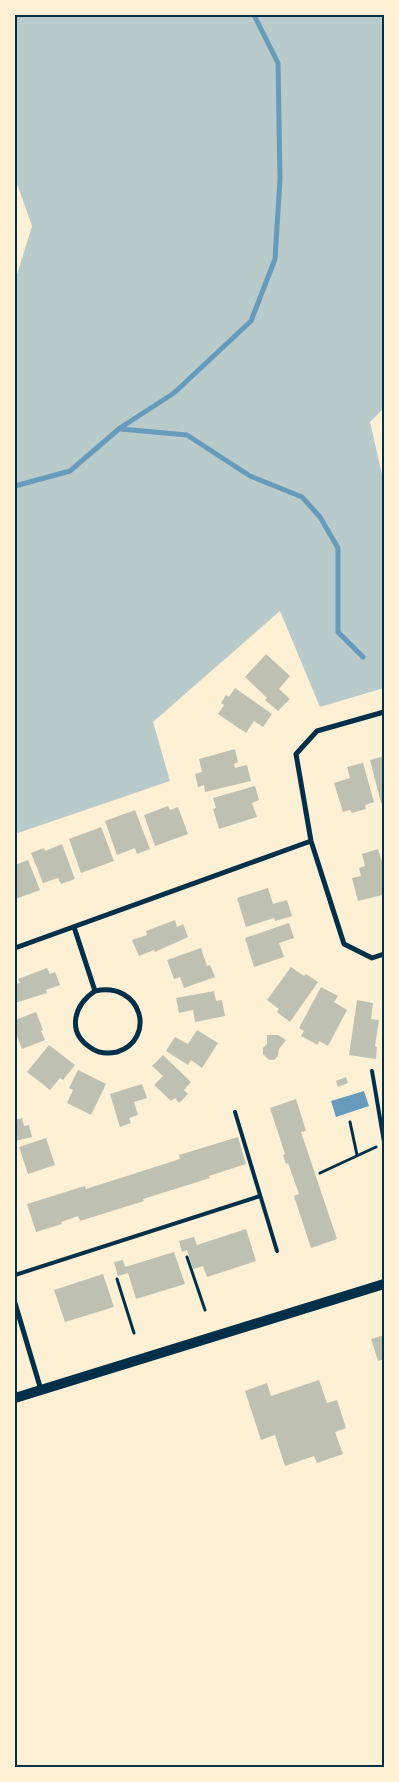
<svg xmlns="http://www.w3.org/2000/svg" width="399" height="1782" viewBox="0 0 399 1782" font-family="'DejaVu Sans',sans-serif">
<style>
.green{fill:#b9caca}
.water{fill:#669bbc}
.lines{fill:none;stroke-linecap:round;stroke-linejoin:round}
.stream{stroke:#669bbc;stroke-width:5}
.building{fill:#bec0b2}
.path{stroke:#003049;stroke-width:3}
.service{stroke:#003049;stroke-width:4}
.minor{stroke:#003049;stroke-width:5}
.secondary{stroke:#003049;stroke-width:10}
.neatline{fill:none;stroke:#003049;stroke-width:2}
</style>
<rect width="100%" height="100%" fill="#fdf0d5"/>
<path class="green" d="M15 15H384V408L370 422 384 483V688L320 707 280 611 153 722 170 781 15 834V281L32 226 15 178Z"/>
<path class="water" d="M364 1091 369 1106 336 1117 331 1101Z"/>
<g class="lines">
<path class="stream" d="M121 429 187 435 250 476 302 497 320 517 338 548V632L363 657
M15 486 70 471 120 428 174 393 251 321 275 259 280 179 278 63 254 15"/>
</g>
<path class="building" d="M266 654 290 676 279 689 290 699 278 711 265 700 267 698 245 677Z
M235 688 272 714 263 727 254 721 246 733 218 714 224 705 221 703 226 695 229 697Z
M235 749 238 762 234 764 235 768 247 765 251 781 205 792 204 785 198 787 195 774 202 772 199 759Z
M384 756V803H381L370 760Z
M363 763 374 802 365 805 366 809 352 813 350 810 343 812 334 783 350 778 347 767Z
M255 786 259 800 252 803 257 817 219 829 213 809 216 808 213 798Z
M168 806 170 810 178 807 188 834 155 846 144 815Z
M135 810 150 849 137 854 135 848 117 855 105 821Z
M101 827 114 861 81 873 69 839Z
M62 844 75 879 61 884 58 878 43 883 31 853 44 848 45 851Z
M378 849 382 862 384 861V901L382 895 358 901 352 878 361 876 359 868 365 866 362 854Z
M28 860 40 890 15 899V865Z
M268 888 273 904 287 900 292 916 275 921 274 918 246 927 237 898Z
M175 920 177 927 183 924 188 937 155 952 154 950 139 956 132 940 147 935 146 931Z
M289 923 294 938 279 943 284 957 254 967 245 938Z
M201 948 207 966 210 965 215 977 184 988 180 977 174 979 167 960Z
M291 967 304 976 306 974 318 982 290 1022 277 1012 279 1009 267 1000Z
M47 968 50 974 55 972 60 985 46 990 47 993 15 1003V984L20 983 18 979Z
M321 987 338 996 334 1002 347 1010 328 1046 319 1041 318 1045 301 1036 304 1031 299 1028Z
M214 991 216 1001 222 1000 225 1016 195 1022 193 1010 179 1013 176 998Z
M357 1000 373 1003 371 1019 379 1020 375 1046 377 1047 376 1059 349 1055Z
M36 1012 43 1030 41 1031 45 1040 22 1049 15 1031V1020Z
M197 1030 218 1043 202 1068 191 1060 188 1065 166 1051 175 1037 188 1044Z
M267 1035H278L286 1040 279 1049 278 1056 274 1060H269L263 1054V1048L267 1044Z
M49 1045 75 1065 63 1080 60 1078 50 1090 27 1072Z
M163 1055 191 1082 184 1090 188 1094 179 1103 175 1098 171 1101 154 1085 163 1076 152 1066Z
M78 1070 106 1084 91 1115 67 1103 73 1090 69 1088Z
M346 1077 348 1083 338 1087 336 1081Z
M142 1084 147 1098 134 1102 138 1115 129 1118 131 1123 120 1127 110 1094Z
M296 1099 306 1131 301 1132 337 1239 311 1248 294 1196 299 1194 288 1163 286 1164 283 1155 285 1154 270 1108Z
M22 1118 24 1126 29 1125 32 1137 15 1141V1120Z
M238 1137 246 1164 209 1176 210 1178 143 1199 144 1201 80 1221 78 1216 61 1222 62 1224 36 1232 27 1204 85 1186 86 1189 180 1159 179 1155Z
M46 1138 55 1165 28 1174 19 1147Z
M246 1229 256 1261 207 1277 203 1266 193 1269 187 1250 182 1252 179 1241 194 1237 197 1245Z
M174 1252 185 1284 136 1299 128 1273 118 1276 114 1262 123 1260 125 1267Z
M103 1274 114 1307 65 1322 54 1290Z
M384 1335V1359L378 1361 371 1339Z
M319 1380 327 1403 337 1400 346 1428 335 1432 343 1454 317 1463 314 1456 285 1466 275 1435 261 1440 245 1391 267 1383 271 1396Z"/>
<g class="lines">
<path class="path" d="M350 1122 357 1155
M320 1173 376 1147
M187 1257 205 1310
M117 1279 134 1333"/>
<path class="service" d="M372 1071 384 1142
M235 1112 277 1251
M15 1275 260 1196"/>
<path class="minor" d="M384 712 317 731 296 754 311 841 344 944 372 958 384 954
M74 927 95 991C74 1005 66 1032 91 1048 98 1053 108 1054 117 1052 157 1039 142 981 95 991
M15 948 311 841
M15 1303 41 1390"/>
<path class="secondary" d="M15 1398 384 1284"/>
</g>
<rect width="399" height="1782" fill="none" stroke="#fdf0d5" stroke-width="32"/>
<rect x="16" y="16" width="367" height="1750" class="neatline"/>
</svg>
